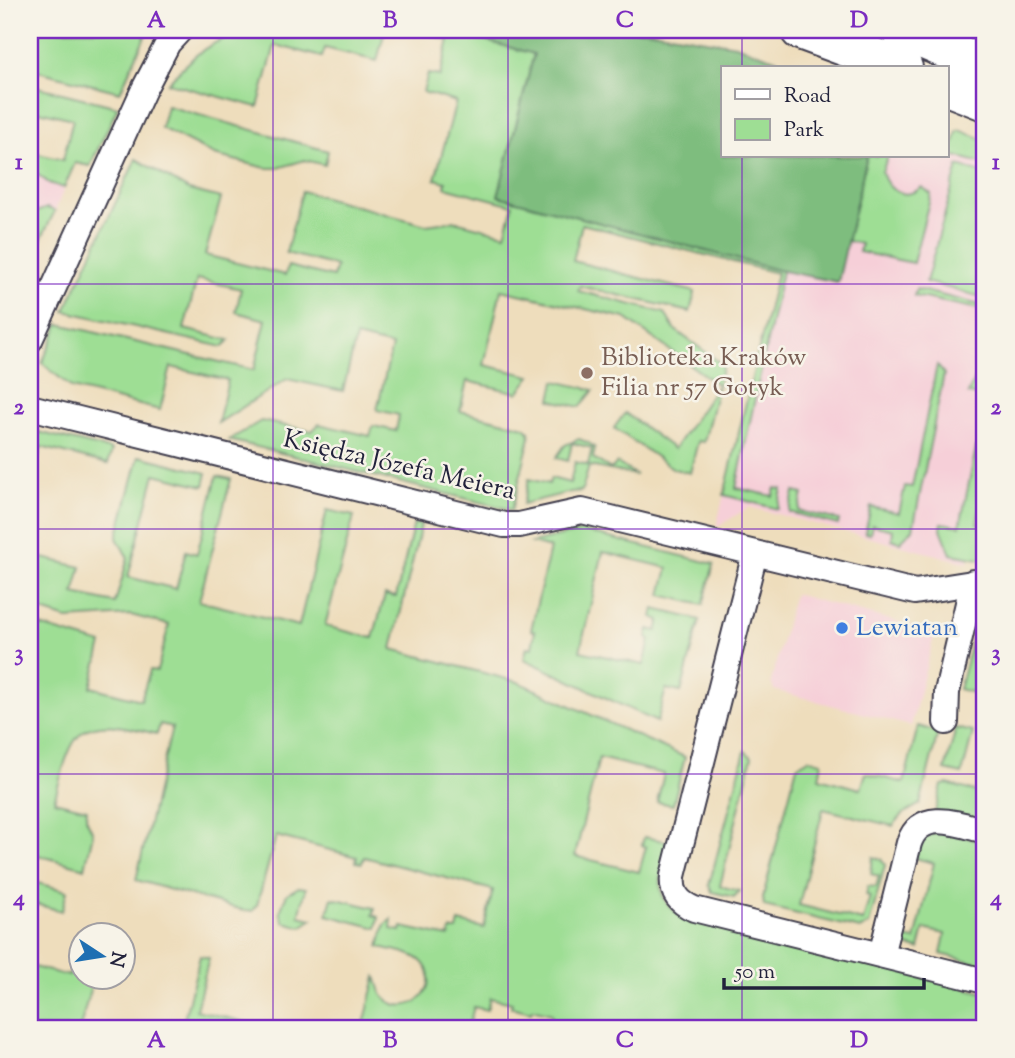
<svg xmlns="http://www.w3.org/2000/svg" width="1015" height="1058" viewBox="0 0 1015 1058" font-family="'Sorts Mill Goudy',serif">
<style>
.built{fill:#f6cfd8}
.green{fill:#9ede94;stroke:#608068;stroke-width:2}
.forest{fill:#7ebd7e;stroke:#50705c;stroke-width:2}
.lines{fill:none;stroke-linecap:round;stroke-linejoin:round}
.minor-casing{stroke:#413e4e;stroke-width:28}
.primary-casing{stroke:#413e4e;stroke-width:42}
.minor{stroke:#fff;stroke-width:24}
.primary{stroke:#fff;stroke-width:38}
.grid{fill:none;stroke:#7b2cbf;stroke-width:2;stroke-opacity:0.55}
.education-dot{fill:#8d6e63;stroke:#f7f3e8;stroke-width:2.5}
.shop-dot{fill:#3f7fe0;stroke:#f7f3e8;stroke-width:2.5}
.labels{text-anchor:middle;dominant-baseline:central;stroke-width:5;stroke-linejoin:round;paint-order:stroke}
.education-label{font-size:26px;fill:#785e54;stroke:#f7f3e8;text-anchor:start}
.street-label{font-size:26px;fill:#22223b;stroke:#f7f3e8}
.shop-label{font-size:26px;fill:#366cbe;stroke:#f7f3e8;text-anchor:start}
.neatline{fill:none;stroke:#7b2cbf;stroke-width:2.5}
.grid-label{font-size:23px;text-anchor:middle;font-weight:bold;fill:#7b2cbf}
</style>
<rect width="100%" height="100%" fill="#f7f3e8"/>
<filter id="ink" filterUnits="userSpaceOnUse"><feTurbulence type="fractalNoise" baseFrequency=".0143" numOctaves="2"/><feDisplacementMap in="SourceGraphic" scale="14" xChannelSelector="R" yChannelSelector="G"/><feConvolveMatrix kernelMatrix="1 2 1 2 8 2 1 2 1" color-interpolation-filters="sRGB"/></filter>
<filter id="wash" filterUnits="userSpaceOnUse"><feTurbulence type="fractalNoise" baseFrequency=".00686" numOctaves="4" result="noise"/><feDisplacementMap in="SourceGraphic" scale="28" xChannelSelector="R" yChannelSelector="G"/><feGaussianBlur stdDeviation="1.57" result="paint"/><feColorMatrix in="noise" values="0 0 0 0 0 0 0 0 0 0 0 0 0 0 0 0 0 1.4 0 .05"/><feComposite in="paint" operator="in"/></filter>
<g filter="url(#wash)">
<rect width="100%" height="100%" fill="#eeddbc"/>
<path class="built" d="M30 152 75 162 55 211 30 261Z
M947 154 985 164V488L968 563 749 507 716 528 778 270 838 282 867 156H947Z
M794 594 935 632 911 726 774 690 771 682Z"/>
<path class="green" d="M30 30H148L120 92 30 69Z
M252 30H385L377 61 325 48 322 57 275 45 258 107 168 83C194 53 213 39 252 30Z
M413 30H445L534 53 498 196 782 271 736 488 773 496 775 488 782 489 778 509 724 495 777 273 582 224 573 261 695 292 690 312 580 286 578 291 665 313 674 329 723 365 704 442 698 441 690 473 674 469 614 428 625 413 674 449 718 385 625 318 501 290 484 365 531 376 518 393 467 381 460 411 525 427 529 431 530 437 512 510 229 440 261 421 312 431 319 424 370 436 373 426 396 431 399 415 377 410 392 346 356 337 343 391 287 379 218 423 228 380 171 367 160 410 72 388 42 363 59 324 254 370 266 320 236 312 241 289 197 279 184 329 229 340 223 347 65 311 136 159 189 190 221 198 205 255 285 275 288 266 333 277 336 266 286 253 302 191 426 225 455 221 505 234 513 205 445 187 446 182 435 179 456 102 423 92 428 74 440 76 449 40Z
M30 85 118 107 90 166 75 163 64 188 49 183 30 169V152L63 160 73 119 30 109Z
M167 106 328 151 325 165 305 160 278 168H266L214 155 161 128Z
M960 130 985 140V164L951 155 957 132Z
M867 156H888L882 172C887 191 905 201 922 187L931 194 913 263 859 252 861 244 847 241Z
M958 166 985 174V298L926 282Z
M47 208 55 211 30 261V251L37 238 30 230V218L36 212Z
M916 289 985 306V346L979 333 983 310 914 296Z
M937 365 944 374 913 529 900 542 892 539 893 530 872 525 870 534 865 533 871 507 899 513 905 486 912 487Z
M985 373V397L968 394 975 377Z
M555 381 594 390 580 407 551 400Z
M985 405V488L977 523 985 525V560L951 554 941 529 942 523 960 526Z
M30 430 112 450 108 464 41 447 30 488Z
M579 439 589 443 595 448 593 458 611 469 617 463 636 475 589 466 582 491 571 492 523 504 529 479 549 484 551 478 570 483 575 462 588 465 592 448 572 443 568 461 556 458 565 445Z
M139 456 207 473 204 486 155 474 128 577 176 589 186 551 197 554 217 476 231 479 199 601 299 626 327 510 354 516 325 626 373 638 385 595 396 597 414 523 421 525 392 649 518 682 685 757 673 805 657 802 664 774 599 758 575 856 639 872 646 847 642 845 644 837 669 842C662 873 649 899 684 917L985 993V1028H562L551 1024 552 1014 532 1009 531 1012 511 1007 512 1003 490 998 487 1010 474 1007 468 1028H363L376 977C379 984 379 991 384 997 408 1023 446 984 421 961 411 952 391 950 379 947L385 924 392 919 391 929 401 931 402 927 449 937 451 930H457L459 922 484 928 493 890 364 857 362 863 356 862 357 857 276 836 257 905 253 911H246L136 880 172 727 160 724 157 734C77 714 74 726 54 801L87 809 86 818 93 833 85 868 30 853V722L39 683 30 680V623L102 644 91 687 141 700 150 670 157 671 169 625 131 615 67 619 30 607V555L81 567 74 594 115 603 128 558 117 538Z
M794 492 803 494 799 511 839 520 838 525 789 512Z
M582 531 714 564 703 605 661 595 668 568 603 552 580 651 644 665 650 640 647 638 649 629 657 631 660 620 652 617 654 609 700 620 681 692 666 689 657 722 524 659 527 647 532 648 535 631 531 630 550 548 532 543Z
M975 628 985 630V647L974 693 959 689Z
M918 726 938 732 920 804 903 814 893 826 823 809 799 905 863 921 870 896 866 895 868 886 876 887 879 876 871 874 873 857 881 859 885 865 869 925 860 929 764 906 763 897 797 766 809 759 822 762 819 778 861 789 866 773 904 783Z
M956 728 973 732 962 774 945 770Z
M745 751 752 757 720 886 739 891 734 897 712 892 709 885Z
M947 784 985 794V822L935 812 942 785Z
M940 831 985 842V965L941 954 945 934 924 929 919 949 898 944 896 936 915 940 934 863 915 858 925 836Z
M30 881 67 891 62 911 35 904 30 925Z
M299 887 306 888 299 916 313 919 301 927 284 922 280 912 287 894Z
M332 898 375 908 373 915 379 917 377 928 327 915Z
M75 952 80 953V978H93L80 1028H30V966L69 976Z
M200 956 209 958 196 1010 269 1028H182Z"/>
<path class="forest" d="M445 30H646L736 45 800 68H723V156H867L838 282 778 270 498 196 534 54Z"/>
</g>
<g filter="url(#ink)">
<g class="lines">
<g class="minor-casing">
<path id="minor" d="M30 340 144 89 168 43 180 30
M30 407 504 525H519L582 511 915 592 985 581
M755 553 673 876C671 893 678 902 694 909L985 981
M946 722 947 692 973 582
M881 955 909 843C921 808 959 824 985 831"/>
</g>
<g class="primary-casing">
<path id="primary" d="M800 30 903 68
M901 30 985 66
M947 86 985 101"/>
</g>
<use href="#minor" class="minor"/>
<use href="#primary" class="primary"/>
</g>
</g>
<path class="grid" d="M273 30V1028M508 30V1028M742 30V68M742 156V1028M30 284H985M30 529H985M30 774H985"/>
<circle class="education-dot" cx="587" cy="373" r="7"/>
<circle class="shop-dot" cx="842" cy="628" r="7"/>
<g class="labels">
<g class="education-label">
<text x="601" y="358">Biblioteka Kraków<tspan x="601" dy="30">Filia nr 57 Gotyk</tspan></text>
</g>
<g class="street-label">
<text transform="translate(399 466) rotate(13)">Księdza Józefa Meiera</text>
</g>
<g class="shop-label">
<text x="856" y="628">Lewiatan</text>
</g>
</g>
<rect width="1015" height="1058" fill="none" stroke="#f7f3e8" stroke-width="77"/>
<rect x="721" y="66" width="228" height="91" fill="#f7f3e8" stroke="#a29fa3" stroke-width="2"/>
<rect x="735" y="89" width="35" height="10" fill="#ffffff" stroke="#a29fa3" stroke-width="2"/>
<text x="784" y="102" font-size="21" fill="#22223b">Road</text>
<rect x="735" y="119" width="35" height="21" fill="#9ede94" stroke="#a29fa3" stroke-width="2"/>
<text x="784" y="136" font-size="21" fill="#22223b">Park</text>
<g transform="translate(102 956) rotate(102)"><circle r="33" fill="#f7f3e8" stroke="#a29fa3" stroke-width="2"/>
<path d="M0-5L12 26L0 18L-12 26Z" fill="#1f6fb2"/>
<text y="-10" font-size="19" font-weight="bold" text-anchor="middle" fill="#22223b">N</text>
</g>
<path d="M724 978v10h200v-10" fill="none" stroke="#22223b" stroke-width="3.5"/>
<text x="735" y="978" font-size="21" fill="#22223b" stroke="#f7f3e8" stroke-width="5" paint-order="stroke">50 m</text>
<rect x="38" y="38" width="938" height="982" class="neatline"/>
<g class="grid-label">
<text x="156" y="27">A</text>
<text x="390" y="27">B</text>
<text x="625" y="27">C</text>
<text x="859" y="27">D</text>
<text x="19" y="169">1</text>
<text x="996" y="169">1</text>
<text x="19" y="414">2</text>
<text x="996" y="414">2</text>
<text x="19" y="660">3</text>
<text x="996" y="660">3</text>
<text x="19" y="905">4</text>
<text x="996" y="905">4</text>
<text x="156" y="1047">A</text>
<text x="390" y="1047">B</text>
<text x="625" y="1047">C</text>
<text x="859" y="1047">D</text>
</g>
</svg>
